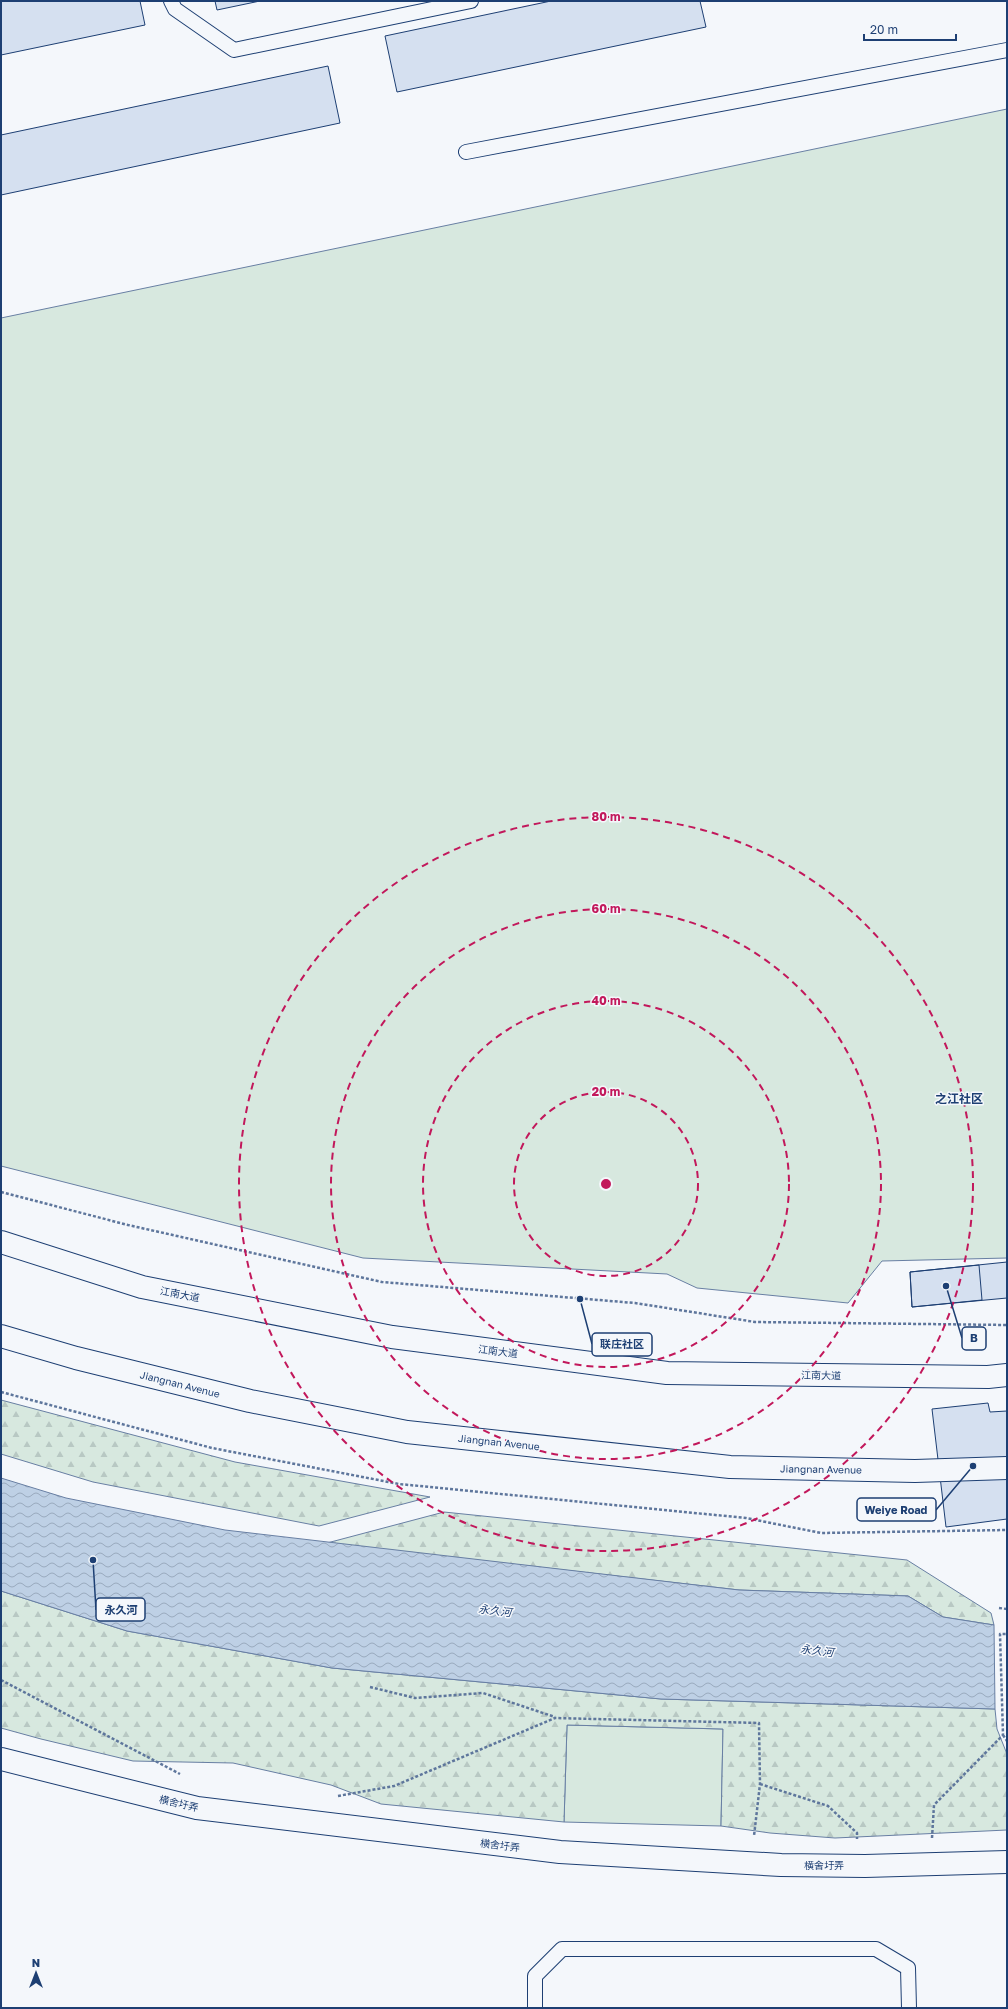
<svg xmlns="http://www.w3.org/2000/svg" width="1008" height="2009" viewBox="0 0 1008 2009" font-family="'Golos Text','Noto Sans SC',sans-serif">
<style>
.green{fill:#d7e8df;stroke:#687fa3}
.forest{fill:url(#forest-firs);stroke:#687fa3}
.water{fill:url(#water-waves);stroke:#687fa3}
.building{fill:#d5e0f0;stroke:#1d3f73}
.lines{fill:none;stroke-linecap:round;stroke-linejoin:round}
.service-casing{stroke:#1d3f73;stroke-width:16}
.tertiary-casing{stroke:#1d3f73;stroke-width:24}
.primary-casing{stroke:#1d3f73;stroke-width:24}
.path{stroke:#5e769c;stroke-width:2.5;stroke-dasharray:3 2;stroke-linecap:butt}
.service{stroke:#f4f7fb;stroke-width:14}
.tertiary{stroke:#f4f7fb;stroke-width:22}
.primary{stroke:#f4f7fb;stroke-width:22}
.ring{fill:none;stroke:#c2185b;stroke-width:2;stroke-dasharray:7 5}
.labels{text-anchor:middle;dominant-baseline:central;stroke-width:3;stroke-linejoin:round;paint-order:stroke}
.street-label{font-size:10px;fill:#1d3f73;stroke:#f4f7fb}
.water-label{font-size:11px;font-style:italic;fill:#1d3f73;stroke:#f4f7fb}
.quarter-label{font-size:12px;font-weight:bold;fill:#1d3f73;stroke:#f4f7fb}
.centre{fill:#c2185b;stroke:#f4f7fb;stroke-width:2}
.ring-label{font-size:12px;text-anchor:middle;font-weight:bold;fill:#c2185b;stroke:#f4f7fb;stroke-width:3;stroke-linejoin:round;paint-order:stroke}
.leader{fill:none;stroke:#1d3f73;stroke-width:1.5}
.callout-dot{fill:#1d3f73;stroke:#f4f7fb;stroke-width:1.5}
.callout{fill:#f4f7fb;stroke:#1d3f73;stroke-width:1.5}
.callout-label{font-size:11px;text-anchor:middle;font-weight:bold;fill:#1d3f73}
</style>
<defs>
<pattern id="forest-firs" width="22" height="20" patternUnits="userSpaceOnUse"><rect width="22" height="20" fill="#d7e8df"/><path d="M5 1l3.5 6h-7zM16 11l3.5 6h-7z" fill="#b8c8c3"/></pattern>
<pattern id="water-waves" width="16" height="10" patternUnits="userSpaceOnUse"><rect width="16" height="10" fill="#bed0e5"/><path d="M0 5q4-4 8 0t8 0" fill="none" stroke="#9aaabe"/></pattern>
</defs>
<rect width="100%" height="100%" fill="#f4f7fb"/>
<path class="green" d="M1007 109V1258L882 1261 848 1303 697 1288 667 1274 363 1258 1 1166V318Z
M567 1725 723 1729 721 1826 564 1822Z"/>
<path class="forest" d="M1 1400 235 1462 430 1497 319 1526 93 1482 1 1454Z
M444 1512 907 1560 991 1613 994 1625 943 1617 908 1596 739 1590 327 1543Z
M1 1591 127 1631 332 1668 661 1699 995 1709 997 1729 1007 1754V1830L835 1838 770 1833 721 1826 723 1729 567 1725 564 1822 381 1804 331 1785 233 1763 133 1761 41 1739 1 1728Z"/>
<path class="water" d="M1 1478 66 1498 225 1530 739 1590 908 1596 943 1617 994 1625 995 1709 661 1699 332 1668 127 1631 1 1591Z"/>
<path class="building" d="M1 1H140L145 25 1 55Z
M215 1H260L217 10Z
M551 1H700L706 27 397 92 385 36Z
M328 66 340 123 1 195V135Z
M1007 1262V1298L912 1307 910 1272Z
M979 1265 982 1300 912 1307 910 1272Z
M988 1403 990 1412 1007 1411V1519L946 1527 932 1409Z"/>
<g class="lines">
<g class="service-casing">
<path id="service" d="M171 1 175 9 234 50 471 1
M466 152 1007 50
M535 2008V1976L562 1949H876L908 1968 909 2008"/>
</g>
<g class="tertiary-casing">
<path id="tertiary" d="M1 1759 197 1808 560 1852 781 1865 865 1866 1007 1862"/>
</g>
<g class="primary-casing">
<path id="primary" d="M1 1242 142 1287 392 1337 667 1373 988 1377 1007 1375
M1 1336 76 1358 250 1401 407 1432 730 1467 915 1471 1007 1468"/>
</g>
<path class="path" d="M1 1192 128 1225 382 1282 635 1303 755 1322 1007 1325
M1 1392 212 1448 399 1484 746 1518 821 1533 1007 1530
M999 1608 1007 1609
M1 1680 180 1774
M370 1687 415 1698 483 1693 555 1717
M1003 1735 1007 1741
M760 1784 828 1806 857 1833V1839
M338 1796 394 1786 555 1718 759 1723 760 1784 754 1836
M932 1838 934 1805 1003 1735 1000 1634H1007"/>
<use href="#service" class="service"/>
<use href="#tertiary" class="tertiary"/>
<use href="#primary" class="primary"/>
</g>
<g class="ring">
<circle cx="606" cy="1184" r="92"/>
<circle cx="606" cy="1184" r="183"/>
<circle cx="606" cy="1184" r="275"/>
<circle cx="606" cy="1184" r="367"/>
</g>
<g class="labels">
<g class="street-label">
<text transform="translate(180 1294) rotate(11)">江南大道</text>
<text transform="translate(498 1351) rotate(7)">江南大道</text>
<text transform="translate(821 1375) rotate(1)">江南大道</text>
<text transform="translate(180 1384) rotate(14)">Jiangnan Avenue</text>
<text transform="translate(499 1442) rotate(6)">Jiangnan Avenue</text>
<text transform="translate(821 1469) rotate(1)">Jiangnan Avenue</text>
<text transform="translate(179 1803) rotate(13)">横舍圩弄</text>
<text transform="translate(500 1845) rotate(7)">横舍圩弄</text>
<text x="824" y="1865">横舍圩弄</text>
</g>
<g class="water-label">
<text transform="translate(495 1610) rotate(7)">永久河</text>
<text transform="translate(817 1650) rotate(7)">永久河</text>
</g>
<g class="quarter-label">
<text x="959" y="1098">之江社区</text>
</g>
</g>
<circle cx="606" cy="1184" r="6" class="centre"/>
<g class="ring-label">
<text x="606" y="821">80 m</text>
<text x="606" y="913">60 m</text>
<text x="606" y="1005">40 m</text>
<text x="606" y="1096">20 m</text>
</g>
<path class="leader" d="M946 1286L962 1338M580 1299L592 1344M973 1466L936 1510M93 1560L96 1610"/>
<g class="callout-dot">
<circle cx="946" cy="1286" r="4"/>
<circle cx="580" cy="1299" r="4"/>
<circle cx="973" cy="1466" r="4"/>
<circle cx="93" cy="1560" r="4"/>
</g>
<g class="callout">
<rect x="962" y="1327" width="24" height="23" rx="4"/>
<rect x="592" y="1333" width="60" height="23" rx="4"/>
<rect x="857" y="1498" width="79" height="23" rx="4"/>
<rect x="96" y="1598" width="49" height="23" rx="4"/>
</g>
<g class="callout-label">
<text x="974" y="1342">B</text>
<text x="622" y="1348">联庄社区</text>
<text x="896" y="1514">Weiye Road</text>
<text x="121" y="1614">永久河</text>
</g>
<rect width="1008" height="2009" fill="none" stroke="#1d3f73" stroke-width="4"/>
<g transform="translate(36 1973)" stroke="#f4f7fb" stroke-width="3" paint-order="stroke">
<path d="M0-3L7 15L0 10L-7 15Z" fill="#1d3f73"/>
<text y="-6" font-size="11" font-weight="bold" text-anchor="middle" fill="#1d3f73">N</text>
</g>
<path d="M864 34v6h92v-6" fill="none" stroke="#1d3f73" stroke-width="2"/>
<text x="870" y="34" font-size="12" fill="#1d3f73" stroke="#f4f7fb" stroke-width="3" paint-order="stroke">20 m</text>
</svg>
